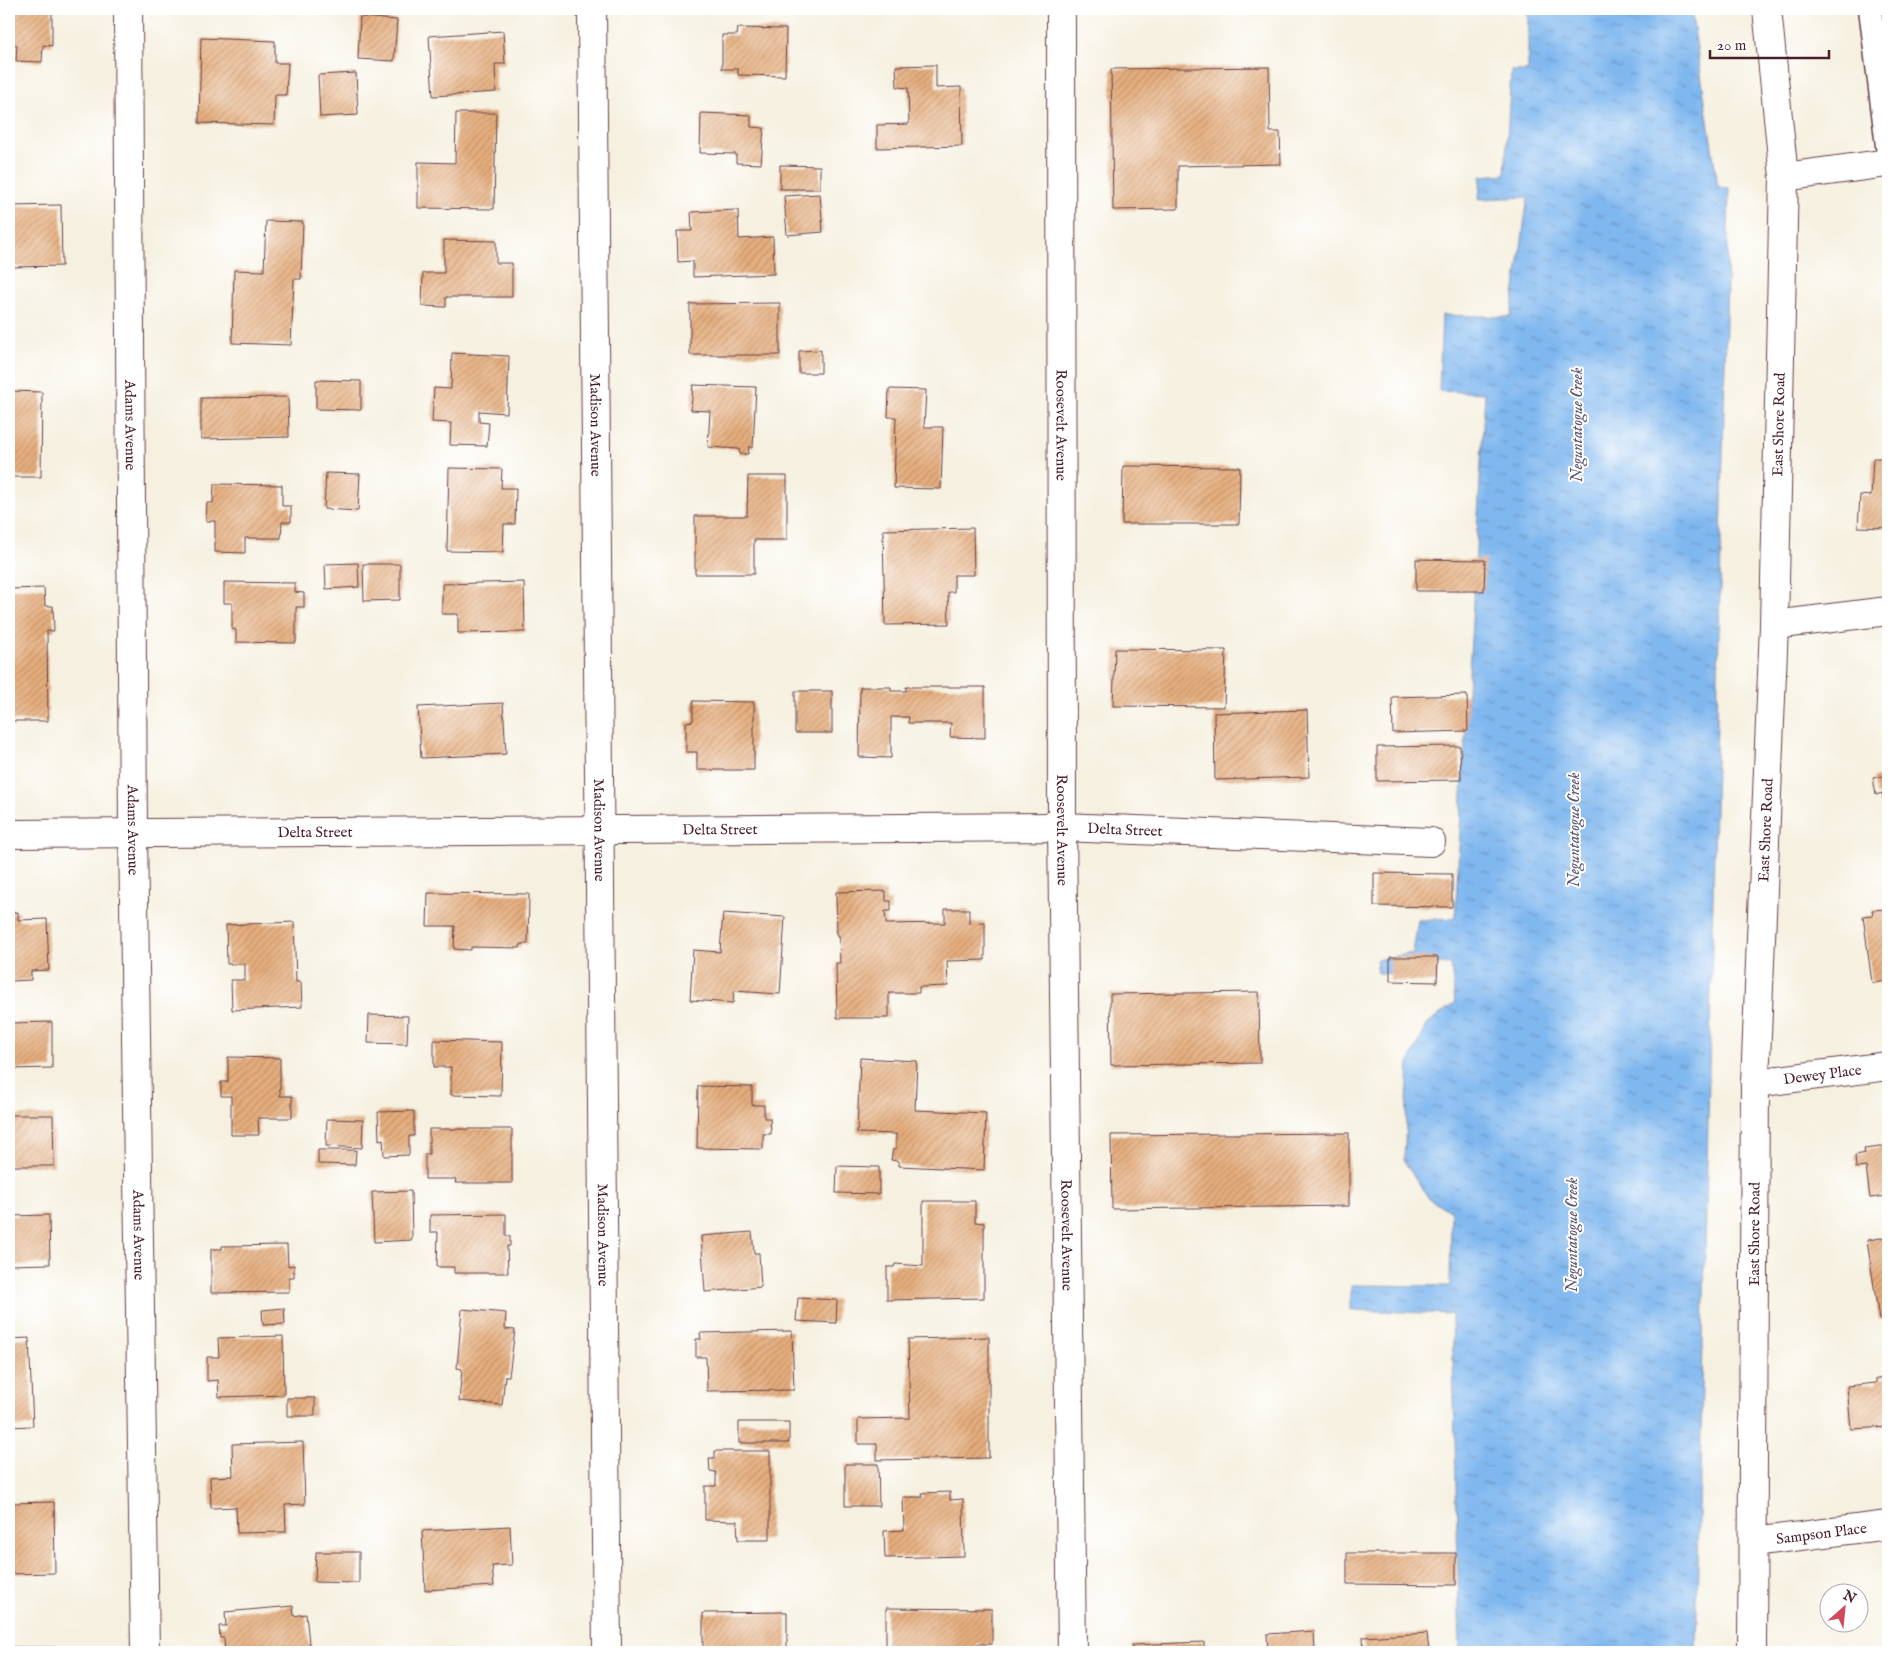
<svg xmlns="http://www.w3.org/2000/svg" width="1897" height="1661" viewBox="0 0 1897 1661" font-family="'IM FELL English',serif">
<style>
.water{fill:url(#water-ripples);stroke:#646b8d}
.building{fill:url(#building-hatch)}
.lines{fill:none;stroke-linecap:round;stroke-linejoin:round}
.service-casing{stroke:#643e46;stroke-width:25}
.minor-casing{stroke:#643e46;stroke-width:30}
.service{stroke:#fff;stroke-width:22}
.minor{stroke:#fff;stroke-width:28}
.labels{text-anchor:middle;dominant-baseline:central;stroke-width:4;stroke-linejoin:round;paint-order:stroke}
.street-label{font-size:15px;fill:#4a1f2b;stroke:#fff}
.water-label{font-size:16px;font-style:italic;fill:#5d5470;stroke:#fff}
</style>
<defs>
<pattern id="water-ripples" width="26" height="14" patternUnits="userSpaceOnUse" patternTransform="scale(1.25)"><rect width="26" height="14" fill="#7fb7ef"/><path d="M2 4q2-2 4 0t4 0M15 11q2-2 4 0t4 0" fill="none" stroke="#6a94c2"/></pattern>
<pattern id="building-hatch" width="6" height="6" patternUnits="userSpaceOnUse" patternTransform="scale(1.25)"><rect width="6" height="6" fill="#e6ae7d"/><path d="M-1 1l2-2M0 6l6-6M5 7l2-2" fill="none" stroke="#bc8d67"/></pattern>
</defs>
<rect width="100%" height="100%" fill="#fff"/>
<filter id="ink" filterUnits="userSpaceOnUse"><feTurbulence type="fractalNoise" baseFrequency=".02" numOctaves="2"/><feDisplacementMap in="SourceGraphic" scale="10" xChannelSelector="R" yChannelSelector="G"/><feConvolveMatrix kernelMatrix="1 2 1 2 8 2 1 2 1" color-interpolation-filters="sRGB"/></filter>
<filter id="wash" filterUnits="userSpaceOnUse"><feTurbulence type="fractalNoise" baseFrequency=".0096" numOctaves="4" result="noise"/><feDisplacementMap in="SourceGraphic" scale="20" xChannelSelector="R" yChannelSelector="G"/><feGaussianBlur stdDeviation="1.12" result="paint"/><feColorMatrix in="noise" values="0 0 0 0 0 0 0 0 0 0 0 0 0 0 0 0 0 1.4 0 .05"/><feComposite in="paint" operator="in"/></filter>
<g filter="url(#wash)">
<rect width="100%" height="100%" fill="#f5f0df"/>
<path class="water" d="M1528 9H1691L1718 187 1729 188 1696 1652H1460L1452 1314 1351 1310V1285L1450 1286 1451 1211 1430 1200 1404 1161 1409 1063 1428 1023 1455 1003 1451 964 1419 965 1418 975 1378 973 1376 960 1413 953 1418 920 1455 918 1485 393 1439 391 1442 315 1511 317 1528 197 1479 199 1481 176 1505 174 1511 71H1528Z"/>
<g id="blocks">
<path class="building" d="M9 9H52V46L43 45 42 62 16 61 17 45 9 44Z
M360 17 397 20 394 61 358 59Z
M738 28 786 29 785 76 738 75V69H722V35H737Z
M503 31 505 64H495L496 92 433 96 429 36Z
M201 38 275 41V63H288L286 95H275L274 125 199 123Z
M936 65V88L961 87 962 146 877 148V125L909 124 908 88 897 87 896 66Z
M1269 67 1270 132H1280L1281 164 1178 166V209L1113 210 1111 69Z
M356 73 358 115 320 117 318 75Z
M456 113H496L494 209 418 208V162L455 163Z
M701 113 751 115V127L764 128 761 164 736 163V154L700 153Z
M780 165 820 166V189H780Z
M820 194 823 232 787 235 784 196Z
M61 205 62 266 9 267V206Z
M738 210 739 239 773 237 774 274 693 277V261L678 262 677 231H692L691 212Z
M266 221 303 222 301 279H294L291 345 232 343 234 270 264 271Z
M444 240 496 241V263H512V297H446V307L422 306 423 273H444Z
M780 303V355H690V304Z
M821 350V373H799V351Z
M452 353 509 356 507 413 479 411V422L489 423 487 446 450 445 451 423 432 422 434 388 451 389Z
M316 380 361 381V410L316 409Z
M693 385 756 387 753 447H749L748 454H740L739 449 708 447 710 411 691 410Z
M889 389 926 390 924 427H943L941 489 894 488 896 417H888Z
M9 391 42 392 41 477H9Z
M288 397 289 437 201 439V398Z
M1873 458H1888V528L1858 527 1860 495 1871 496Z
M1123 466 1240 467 1239 524H1122Z
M449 468 502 469 501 488H516L515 524H504L503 552 447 551Z
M326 473 360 474 358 511 324 509Z
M748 476H787V540H754V574H695V516H747Z
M214 484 282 485V506H291V522H282L281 538H245V553L215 552V521H206L207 503H213Z
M973 528 974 575H954V592H948L949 624 885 625 883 530Z
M1416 559 1485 560 1484 591H1416Z
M358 563 359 587 326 589 325 564Z
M363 564H400V600L364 601Z
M224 582 295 583V592L304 593V607H296V643L236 642V630L232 629V603H224Z
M524 582 525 632 458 633V614H442V584Z
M44 588 45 606H53L54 631H47L48 721H9V589Z
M1115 649 1226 650 1224 707 1113 706Z
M860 687H891V691H906V687H985V738L950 737 951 723H908L909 717H891V758L859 757Z
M795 691H832V733H795Z
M1467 695 1468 731 1393 733 1392 697Z
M693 701 754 702V770H697V752H686V722L693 721Z
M503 703 506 754 421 758 418 707Z
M1307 710 1309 777 1215 780 1214 713Z
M1460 746 1461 780 1377 781V747Z
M1888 775V820H1887L1882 793 1876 795 1873 778Z
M1374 873 1452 874V907L1374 906Z
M886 891V901H891V911H885L886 924 945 923V909H969V923L985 922V960L947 961 948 986 919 987V993H889V1018H837L836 963H840L839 935H837L836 892Z
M428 893 529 894 528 944H521L520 948 471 947V950L454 949 455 926H427Z
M1888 909V981L1872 983 1863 916 1873 915 1872 910Z
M18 912V920L47 919 49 970 31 971V980L10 981 9 913Z
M723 913 785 917 780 994 734 991 733 1003 690 1000 693 950 720 952Z
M294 922 296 982H301L302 1007 232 1010 231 980H245V964H227L226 925Z
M1390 957H1438L1437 982 1390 981Z
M1259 992 1260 1063 1111 1065 1110 994Z
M369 1015 408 1016 407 1044 368 1043Z
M52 1022V1068L9 1069V1023Z
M434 1040 502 1042 501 1096 451 1095V1067H434Z
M228 1057 280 1058V1096H292V1118H258L259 1135H231V1096H221V1082H228Z
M860 1058 917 1061 915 1110 986 1113 984 1170 899 1166V1161L891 1160 893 1149H896V1134L857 1133Z
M698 1086 752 1087V1105H764V1118H770L771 1134H763V1149L697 1148Z
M414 1111V1136H409V1155L384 1156 383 1139 379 1140 378 1112Z
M9 1115H53L54 1166H9Z
M327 1119 363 1120 362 1148 326 1146Z
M429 1129H512V1183H455L456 1179H425V1154H429Z
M1349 1133V1206L1112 1209 1111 1135Z
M1888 1146V1196L1870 1198 1866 1167 1856 1168 1855 1155 1865 1153 1864 1149Z
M318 1150H356L355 1165 318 1164Z
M837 1166 879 1167V1194L836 1193Z
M411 1191 412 1240 374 1242 372 1192Z
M923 1201H975V1222L984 1223V1298L887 1300V1267H894L895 1264 923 1266Z
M506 1214V1236H510V1246H507L508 1273H454V1267H437L438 1232H430V1215Z
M49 1215 50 1264 9 1265V1216Z
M752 1232 754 1253H759L761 1287 705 1292 701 1236Z
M1888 1237V1319L1879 1320 1867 1240Z
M287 1245 288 1266 294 1265V1277H289V1292L211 1293V1249H222V1246Z
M798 1298 837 1300 836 1323 796 1321Z
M284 1308 285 1324 263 1325 262 1310Z
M462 1309 506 1313 505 1329 515 1330 509 1376H505L502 1405 459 1401 462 1369 457 1368Z
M792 1331 794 1390 707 1391 706 1357H696V1339H701L700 1333Z
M283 1336 284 1395 219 1397 218 1380 207 1381V1357H219L218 1338Z
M989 1337V1458L877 1460V1444H858V1419L910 1418 908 1339Z
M29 1338 33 1426 9 1427V1339Z
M1888 1378V1427L1851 1429 1847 1386 1876 1383V1379Z
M287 1398H315V1416H287Z
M739 1422H789V1443H739Z
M303 1442 305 1504 285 1505 286 1532 237 1533 236 1507 211 1508 210 1477 233 1476 232 1444Z
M715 1451H770V1540H738L737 1521 705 1520V1486H716V1472L710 1471 709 1458H715Z
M845 1464H878L879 1506H845Z
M950 1492V1500L963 1499 964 1556 885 1558 884 1531 904 1530 903 1497H923L922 1493Z
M54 1502 55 1573 9 1574V1503Z
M510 1526 512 1565 492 1566 494 1586 425 1590 422 1531Z
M316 1552H359V1583L315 1582Z
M1347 1553H1456V1585L1347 1584Z
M293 1606 294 1616 306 1614 310 1652H225L224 1638H220L219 1626H226L225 1612Z
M886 1608 992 1609V1644H977V1652H886Z
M787 1612V1652H703V1613Z
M1314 1631 1315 1652H1268L1267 1634Z
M1427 1633 1429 1652H1364L1363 1637Z
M1204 1642V1652H1133L1132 1645Z
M9 1647H55V1652H9Z
M429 1650H454V1652H429Z"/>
</g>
</g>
<g filter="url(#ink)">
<use href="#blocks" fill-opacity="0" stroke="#643e46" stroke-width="1"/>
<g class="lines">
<g class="service-casing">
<path id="service" d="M1870 9 1888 154"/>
</g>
<g class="minor-casing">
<g id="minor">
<path id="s1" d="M128 9 133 832 145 1652"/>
<path id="s2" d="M592 9 607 1652"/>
<path id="s3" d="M1061 9 1062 827 1072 1652"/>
<path d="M1784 177 1888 163"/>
<path d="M1774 625 1888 611"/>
<path id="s4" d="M9 834 1062 827 1431 842"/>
<path id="s5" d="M1755 1083 1888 1066"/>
<path id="s6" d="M1753 1542 1888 1525"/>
<path id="s7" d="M1752 1652 1755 1083 1774 625 1784 177 1767 9"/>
</g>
</g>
<use href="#service" class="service"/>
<use href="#minor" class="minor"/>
</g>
</g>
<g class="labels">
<g class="street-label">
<text stroke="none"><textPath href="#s7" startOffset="1228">East Shore Road</textPath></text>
<text stroke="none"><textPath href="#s1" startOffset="416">Adams Avenue</textPath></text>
<text stroke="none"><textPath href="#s2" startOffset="416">Madison Avenue</textPath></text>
<text stroke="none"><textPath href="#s3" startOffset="416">Roosevelt Avenue</textPath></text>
<text stroke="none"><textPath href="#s4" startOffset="711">Delta Street</textPath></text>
<text stroke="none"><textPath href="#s4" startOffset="1116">Delta Street</textPath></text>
<text stroke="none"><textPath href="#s7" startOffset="822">East Shore Road</textPath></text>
<text stroke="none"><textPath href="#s1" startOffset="821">Adams Avenue</textPath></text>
<text stroke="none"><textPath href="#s4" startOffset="306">Delta Street</textPath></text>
<text stroke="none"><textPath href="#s2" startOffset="821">Madison Avenue</textPath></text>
<text stroke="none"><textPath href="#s3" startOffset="821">Roosevelt Avenue</textPath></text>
<text stroke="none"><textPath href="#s5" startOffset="68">Dewey Place</textPath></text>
<text stroke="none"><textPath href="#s1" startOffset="1226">Adams Avenue</textPath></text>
<text stroke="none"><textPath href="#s2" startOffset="1226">Madison Avenue</textPath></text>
<text stroke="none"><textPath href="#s7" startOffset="418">East Shore Road</textPath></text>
<text stroke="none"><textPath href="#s3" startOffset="1226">Roosevelt Avenue</textPath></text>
<text stroke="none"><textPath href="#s6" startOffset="69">Sampson Place</textPath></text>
</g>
<g class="water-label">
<text transform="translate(1578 425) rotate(-90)">Neguntatogue Creek</text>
<text transform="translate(1575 830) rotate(-90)">Neguntatogue Creek</text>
<text transform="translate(1573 1235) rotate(-90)">Neguntatogue Creek</text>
</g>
</g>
<rect width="1897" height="1661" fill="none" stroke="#fff" stroke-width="30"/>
<g transform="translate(1844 1608) rotate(27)"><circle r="24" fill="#ffffff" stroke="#b7a5aa"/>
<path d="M0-4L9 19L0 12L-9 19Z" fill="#d1495b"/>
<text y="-8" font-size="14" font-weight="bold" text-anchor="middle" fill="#4a1f2b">N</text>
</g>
<path d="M1710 50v8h119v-8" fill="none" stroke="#4a1f2b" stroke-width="2.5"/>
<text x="1717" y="50" font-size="15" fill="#4a1f2b" stroke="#ffffff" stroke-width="4" paint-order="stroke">20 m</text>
</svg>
